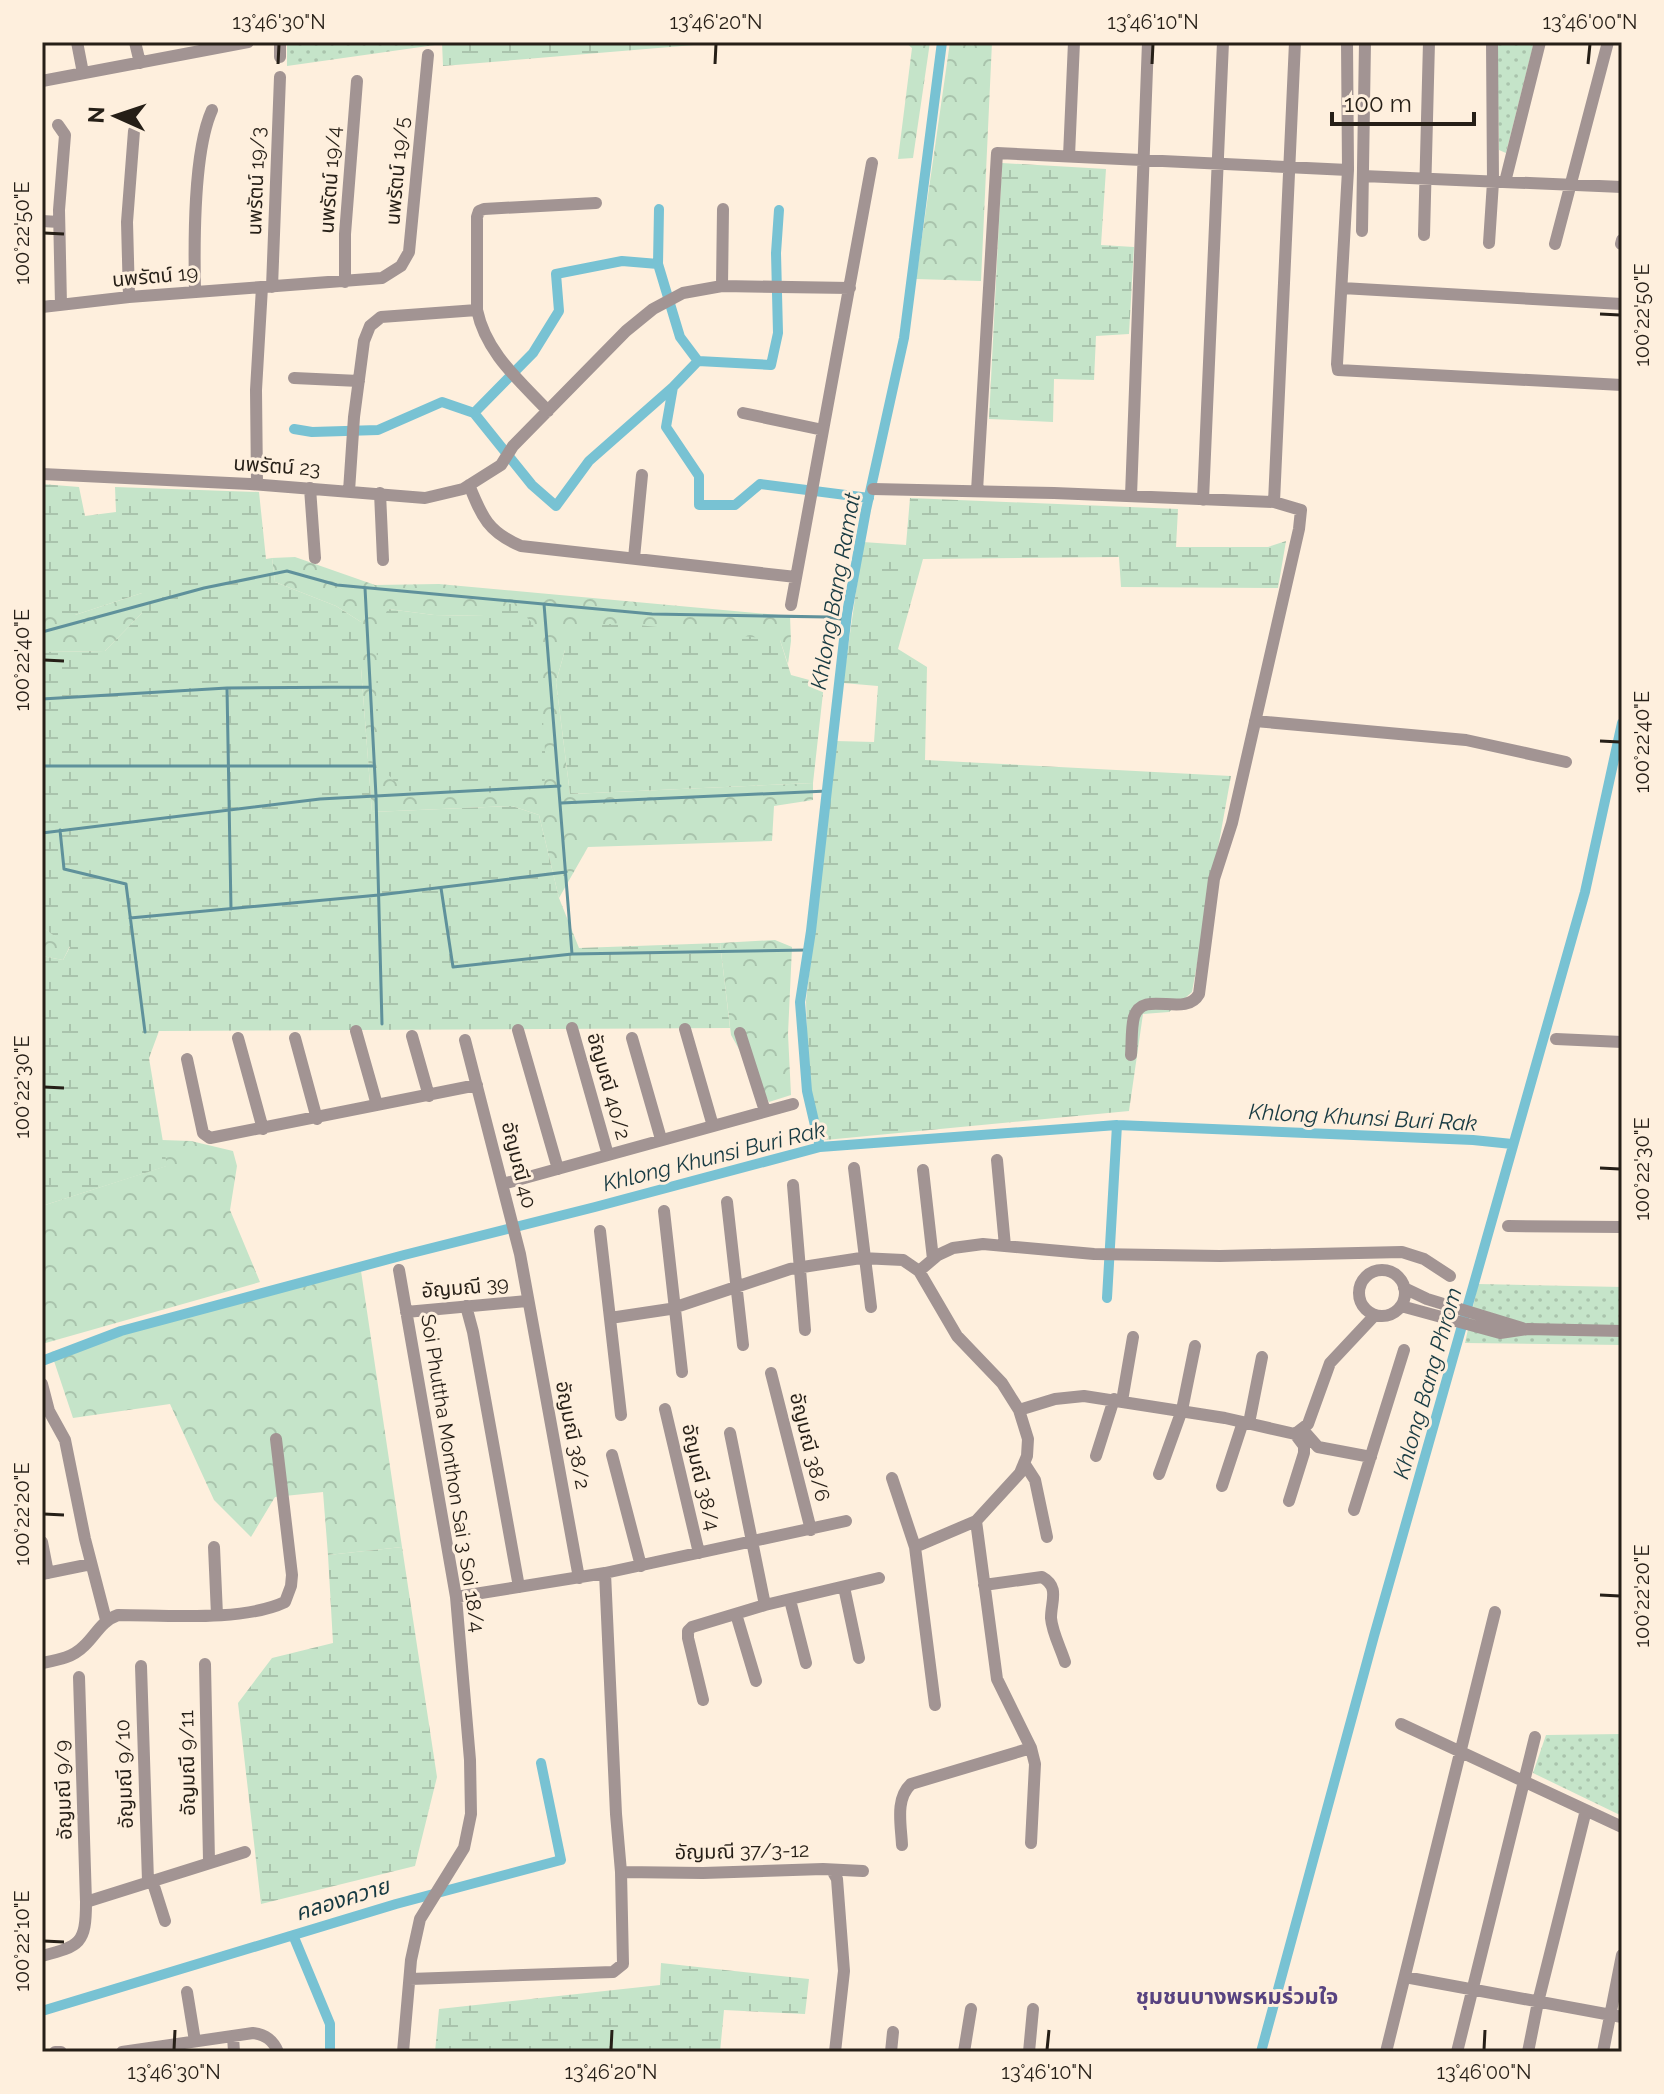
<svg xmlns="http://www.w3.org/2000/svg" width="1664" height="2094" viewBox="0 0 1664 2094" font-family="Raleway,'Noto Sans Thai',sans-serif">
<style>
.green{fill:url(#green-dots)}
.forest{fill:url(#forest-crowns);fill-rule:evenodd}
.wetland{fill:url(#wetland-marsh)}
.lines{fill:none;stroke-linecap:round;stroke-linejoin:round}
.stream{stroke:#5f919b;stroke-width:3}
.canal{stroke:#78c2d3;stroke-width:10}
.minor{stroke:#a29493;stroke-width:12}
.ticks{fill:none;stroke:#261f17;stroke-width:3}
.labels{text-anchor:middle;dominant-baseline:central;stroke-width:6;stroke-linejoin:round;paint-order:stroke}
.street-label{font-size:20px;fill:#261f17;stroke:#feefdd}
.water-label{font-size:22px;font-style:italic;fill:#173a42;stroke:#feefdd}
.neighbourhood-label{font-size:22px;font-weight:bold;fill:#584380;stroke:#feefdd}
.neatline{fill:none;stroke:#261f17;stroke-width:3}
.ticks-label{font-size:20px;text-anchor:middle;fill:#261f17}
</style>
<defs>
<pattern id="green-dots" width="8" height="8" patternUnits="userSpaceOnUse" patternTransform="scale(2)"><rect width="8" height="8" fill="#c5e4c9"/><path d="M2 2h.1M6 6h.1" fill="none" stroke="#a9c3ac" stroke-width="1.8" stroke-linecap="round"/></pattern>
<pattern id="forest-crowns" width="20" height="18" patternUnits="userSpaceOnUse" patternTransform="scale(2)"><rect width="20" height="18" fill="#c5e4c9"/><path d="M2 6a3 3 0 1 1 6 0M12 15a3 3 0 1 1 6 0" fill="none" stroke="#a9c3ac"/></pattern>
<pattern id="wetland-marsh" width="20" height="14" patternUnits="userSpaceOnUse" patternTransform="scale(2)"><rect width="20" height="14" fill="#c5e4c9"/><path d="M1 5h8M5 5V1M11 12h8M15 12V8" fill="none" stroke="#a9c3ac"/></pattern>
</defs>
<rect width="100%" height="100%" fill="#feefdd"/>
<path class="green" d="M287 42H442V44L287 66Z
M1497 42H1534L1506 153 1499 150Z
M1478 1284 1622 1287V1345L1465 1343Z
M1622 1734V1816L1533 1773 1546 1735Z"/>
<path class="forest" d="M905 42H930L913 158 898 159 912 48Z
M950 42H992L981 281 916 279Z
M295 557 375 585 439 584 790 616 791 641 788 664 780 640 565 650 556 682 570 794 813 783V800L774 806 772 841 588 847 559 898 539 815 512 806 372 812 361 668V622L336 606 275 582 272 558ZM388 609 434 615 484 616 381 767Z
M142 593V613L105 651 42 652V615H75Z
M42 927 70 946 63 960 42 956Z
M775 940 792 947 788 1034 791 1095 769 1102 731 1035 720 943Z
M162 1140 191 1141 233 1151 237 1166 230 1210 260 1282 42 1344V1206L166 1166Z
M361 1271 402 1547 328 1555 323 1492 275 1497 251 1537 214 1500 170 1404 73 1418 51 1352Z"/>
<path class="wetland" d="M442 42H730L443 66Z
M1002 163 1106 169 1101 245 1134 247 1129 334 1096 336 1094 380 1054 379 1053 422 989 419Z
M42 484 79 487 85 516 116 512 115 487 259 492 266 559 272 558 275 582 336 606 361 622V668L372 812 512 806 539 815 559 898 579 948 720 943 730 1028 159 1031 149 1058 167 1166 42 1206V956L63 960 70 947 42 927V652L105 651 142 613V593L75 615H42Z
M910 498 1178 509 1176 547H1268L1286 541 1278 588 1121 587 1119 557 923 559 898 649 927 667 925 760 1231 776 1192 992 1169 1012 1143 1014 1129 1111 815 1141 808 1066 806 1001 836 741 874 742 878 686 843 683 863 542 906 545Z
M512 602 533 624 540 669 546 768 544 787 506 793 404 791 381 767 376 709 377 630 388 609 434 615 484 616Z
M619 623 780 640 791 675 824 684 813 783 570 794 556 682 565 650 587 627Z
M402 1547 437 1777 415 1866 261 1904 238 1703 272 1658 333 1643 328 1555Z
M661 1963 809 1979 805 2014 724 2010 720 2052H435L439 2009 660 1985Z"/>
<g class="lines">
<path class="stream" d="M365 588 376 796 382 1024
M544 604 572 954
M42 632 204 588 287 571 337 585 652 614 828 617 847 620
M42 699 227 688
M42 766H374
M561 803 827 791
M60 830 64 869 126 884 145 1032
M42 833 320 799 560 786
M441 888 453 967 572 954 808 950
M231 909 227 688 370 687
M130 918 379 895 566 872"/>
<path class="canal" d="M779 210 776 253 778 333 771 365 698 361 673 387 666 427 699 476V505H735L760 484 869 498
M658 264 680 337 698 361
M474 413 533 353 559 311 556 274 622 261 658 264 659 209
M294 429 312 432 378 430 442 402 474 413 532 485 556 506 589 461 673 387
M820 1147 807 1091 800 1002 811 931 847 613 866 510 904 338 942 42
M1107 1298 1117 1125
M42 1361 121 1331 404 1255 595 1207 820 1147 1117 1125 1473 1140 1512 1144
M293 1935 330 2024V2052
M42 2011 396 1904 561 1860 541 1763
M1261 2052 1374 1636 1585 892 1622 723"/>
<path class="minor" d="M77 42 83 73
M135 42 140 63
M280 42V57
M1347 42 1348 170 1337 364 1338 370 1622 385
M42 81 248 42
M58 125 65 135 59 210 61 305
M1069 156 1074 42
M1363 176 1622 187
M1505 182 1540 42
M42 221 59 222
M1362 231 1365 42
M1424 235 1429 42
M1489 243 1493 182 1492 42
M1555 244 1608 42
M1621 244 1622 240
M345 282V234L357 81
M722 286 723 209
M272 287 280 77
M1342 288 1622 304
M195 292C194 244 193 152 212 110
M129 297 127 222 134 131
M42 307 129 297 382 278 401 266 409 252 428 55
M294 378 359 381
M548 411C519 380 486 353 477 310V217L479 211 484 209 596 203
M743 413 823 430
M42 474 250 484 425 498 463 489 501 465 513 446 626 331 653 309 683 293 722 286 850 288
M257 484 256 390 262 287
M469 485C482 517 488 532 521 546L796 577
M310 488 315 558
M873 489 1054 493 1274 502
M349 491 354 417 364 341 370 326 381 317 477 310
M977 491 997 153 1348 170
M380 493 383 560
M1131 496 1148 42
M1203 500 1223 42
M634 558 642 475
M791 605 872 163
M1255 721 1466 740 1566 762
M572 1028 608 1155
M685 1029 713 1126
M518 1030 558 1169
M356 1031 377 1105
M740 1033 765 1111
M412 1036 429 1096
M238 1038 263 1129
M295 1038 317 1119
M632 1038 661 1139
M1556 1039 1622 1042
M465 1040 520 1254 579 1578
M1131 1055C1132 1043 1131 1028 1134 1017 1143 988 1185 1019 1199 994L1214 879 1232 823 1299 529 1301 510 1274 502 1295 42
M187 1059 203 1133 210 1138 477 1085
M997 1160 1005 1246
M854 1168 871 1307
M923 1170 933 1259
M503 1184 793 1104
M793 1185 805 1330
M727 1202 743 1345
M664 1211 682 1372
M1508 1226 1622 1227
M600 1231 621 1415
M399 1270 456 1597 470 1760 471 1814 464 1848 420 1919 411 1960 403 2052
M1359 1293a23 23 0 1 1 46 0a23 23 0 1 1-46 0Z
M919 1271 938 1255 953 1248 983 1244 1094 1254 1220 1256 1402 1252 1424 1259 1450 1276
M1404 1288 1427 1299 1522 1328
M466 1306 473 1332 519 1587
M1401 1306 1500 1333 1528 1329 1622 1331
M406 1312 527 1301
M610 1318 670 1309 790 1269 861 1258 903 1260 919 1271 957 1336 1002 1383 1019 1410 1028 1439 1027 1456 1020 1473 976 1521 915 1547
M771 1373 811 1530
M42 1384 49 1411 65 1440 85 1539 106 1620
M1122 1401 1133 1337
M665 1409 699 1553
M1019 1410 1055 1399 1084 1396 1225 1418 1295 1434 1308 1424 1330 1363 1375 1315
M1249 1423 1262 1357
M1303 1430 1318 1447 1371 1457
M730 1433 765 1605
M612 1455 641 1566
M1096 1456 1114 1399
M1024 1463 1035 1480 1047 1537
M1159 1474 1182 1410 1195 1346
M892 1478 915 1547 935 1705
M1222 1486 1243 1422
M1289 1501 1304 1453V1446L1295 1434
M1354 1510 1404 1350
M976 1521 997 1679 1031 1748 1035 1764 1031 1843
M42 1542 48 1573
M214 1547 217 1615
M42 1574 91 1564
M984 1585 1042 1577C1060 1587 1051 1601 1051 1618 1052 1632 1061 1649 1065 1662
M844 1587 859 1658
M456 1597 605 1573 846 1521
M790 1600 806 1663
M736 1614 756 1681
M42 1663C58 1660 72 1658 84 1646 96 1635 101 1621 118 1615 165 1615 243 1622 285 1602L291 1586 292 1575 276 1439
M205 1664 209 1861
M141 1666 148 1881
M79 1677 86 1902
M703 1700 688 1638V1631L692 1627 765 1605 879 1578
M1401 1724 1622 1827
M902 1845C901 1824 895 1799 911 1784L1031 1748
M832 1870 837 1879 844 1971 835 2052
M621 1872 703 1873 823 1869 863 1871
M152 1880 165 1921
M42 1956C80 1946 86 1944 86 1902L245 1852
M1405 1977 1622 2017
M410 1979 613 1972 623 1964 621 1872 616 1814 605 1573
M187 1992 195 2041
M233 2036 234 2052
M55 2052H61
M122 2052 253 2033C266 2035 273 2040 278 2052
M891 2052 893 2032
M964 2052 971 2009
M1029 2052 1033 2009
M1386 2052 1495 1612
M1457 2052 1535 1737
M1528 2052 1538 2002 1586 1810
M1603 2052 1622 1955"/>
</g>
<path class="ticks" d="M278 64 279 44M715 64 716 44M1152 64 1153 44M1588 64 1590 44M44 233 64 234M1600 314 1620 315M44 660 64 661M1600 741 1620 742M44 1087 64 1088M1600 1168 1620 1169M44 1514 64 1515M1600 1595 1620 1596M44 1941 64 1942M174 2050 175 2030M611 2050 612 2030M1047 2050 1049 2030M1484 2050 1485 2030"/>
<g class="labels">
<g class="street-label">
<text transform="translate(397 171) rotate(-85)">นพรัตน์ 19/5</text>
<text transform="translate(330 180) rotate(-86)">นพรัตน์ 19/4</text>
<text transform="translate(256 181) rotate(-88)">นพรัตน์ 19/3</text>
<text transform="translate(155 276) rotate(-5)">นพรัตน์ 19</text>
<text transform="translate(277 466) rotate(4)">นพรัตน์ 23</text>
<text transform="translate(609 1086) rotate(74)">อัญมณี 40/2</text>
<text transform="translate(519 1165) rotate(76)">อัญมณี 40</text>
<text transform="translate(465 1287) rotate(-5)">อัญมณี 39</text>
<text transform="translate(573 1435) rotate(79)">อัญมณี 38/2</text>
<text transform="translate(810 1447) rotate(76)">อัญมณี 38/6</text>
<text transform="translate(453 1473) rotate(81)">Soi Phuttha Monthon Sai 3 Soi 18/4</text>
<text transform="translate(701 1477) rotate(77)">อัญมณี 38/4</text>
<text transform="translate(187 1763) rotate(-91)">อัญมณี 9/11</text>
<text transform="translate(124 1774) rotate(-92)">อัญมณี 9/10</text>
<text transform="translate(63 1790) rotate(-92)">อัญมณี 9/9</text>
<text transform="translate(742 1851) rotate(-1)">อัญมณี 37/3-12</text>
</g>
<g class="water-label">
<text transform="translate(835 591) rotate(-80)">Khlong Bang Ramat</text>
<text transform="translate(1363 1117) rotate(3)">Khlong Khunsi Buri Rak</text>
<text transform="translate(714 1156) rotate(-14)">Khlong Khunsi Buri Rak</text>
<text transform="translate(1427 1383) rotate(-74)">Khlong Bang Phrom</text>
<text transform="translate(342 1899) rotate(-17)">คลองควาย</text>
</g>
<g class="neighbourhood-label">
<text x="1237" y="1996">ชุมชนบางพรหมร่วมใจ</text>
</g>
</g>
<rect width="1664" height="2094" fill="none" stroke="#feefdd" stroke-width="88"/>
<g transform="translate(116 116) rotate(273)" stroke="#feefdd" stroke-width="6" paint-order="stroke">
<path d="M0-6L14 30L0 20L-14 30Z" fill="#261f17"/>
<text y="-12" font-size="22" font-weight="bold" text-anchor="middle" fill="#261f17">N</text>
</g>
<path d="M1332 112v12h142v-12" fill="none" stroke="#261f17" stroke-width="4"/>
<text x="1344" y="112" font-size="24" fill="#261f17" stroke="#feefdd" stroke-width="6" paint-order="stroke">100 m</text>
<rect x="44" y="44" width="1576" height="2006" class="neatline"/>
<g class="ticks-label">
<text x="279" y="29">13°46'30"N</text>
<text x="716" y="29">13°46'20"N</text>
<text x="1153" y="29">13°46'10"N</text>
<text x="1590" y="29">13°46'00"N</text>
<text transform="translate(22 233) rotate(-90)" y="7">100°22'50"E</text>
<text transform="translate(1642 315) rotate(-90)" y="7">100°22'50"E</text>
<text transform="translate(22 660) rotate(-90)" y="7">100°22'40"E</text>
<text transform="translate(1642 742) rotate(-90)" y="7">100°22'40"E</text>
<text transform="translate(22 1087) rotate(-90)" y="7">100°22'30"E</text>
<text transform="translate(1642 1169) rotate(-90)" y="7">100°22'30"E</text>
<text transform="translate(22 1514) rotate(-90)" y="7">100°22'20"E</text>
<text transform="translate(1642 1596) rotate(-90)" y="7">100°22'20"E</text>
<text transform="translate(22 1941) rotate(-90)" y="7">100°22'10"E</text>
<text x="174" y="2079">13°46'30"N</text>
<text x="611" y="2079">13°46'20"N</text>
<text x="1047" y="2079">13°46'10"N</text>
<text x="1484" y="2079">13°46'00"N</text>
</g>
</svg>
